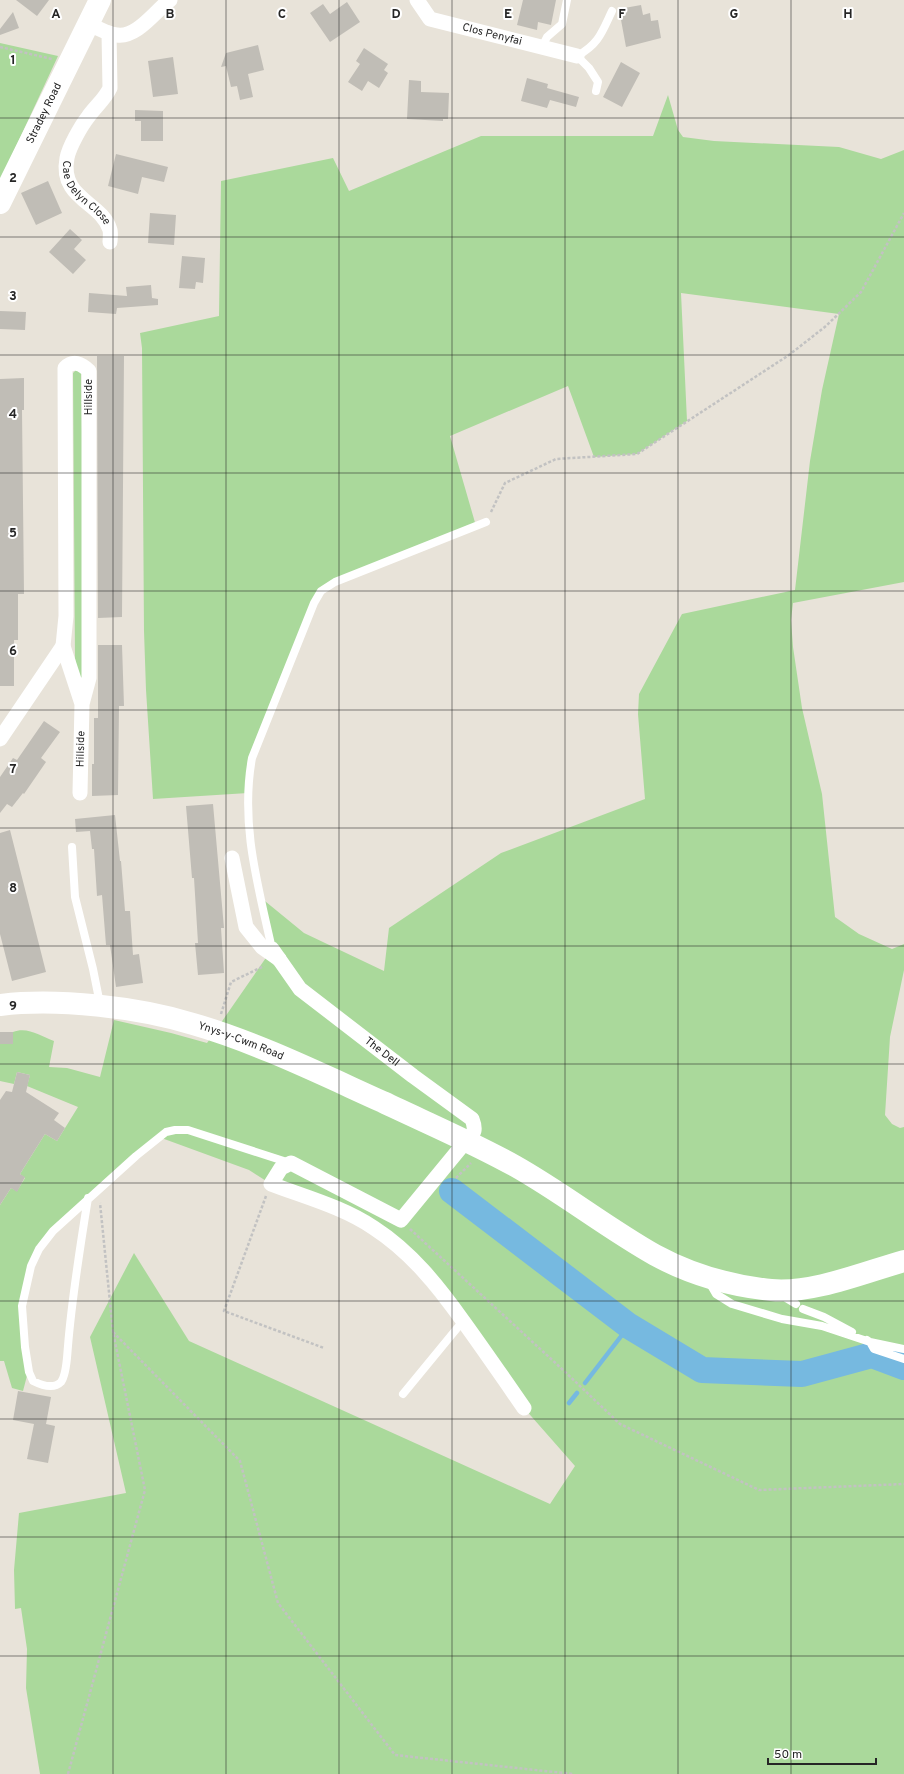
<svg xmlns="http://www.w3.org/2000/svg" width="904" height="1774" viewBox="0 0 904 1774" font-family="Overpass,sans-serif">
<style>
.green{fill:#aad99b}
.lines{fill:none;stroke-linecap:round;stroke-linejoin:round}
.stream{stroke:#76b9e0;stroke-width:4.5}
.river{stroke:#76b9e0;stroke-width:26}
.building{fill:#c0bdb6}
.path{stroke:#c2c2c2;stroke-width:2.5;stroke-dasharray:3 2;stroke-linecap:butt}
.lane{stroke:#fff;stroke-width:8}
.street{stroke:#fff;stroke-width:15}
.secondary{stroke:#fff;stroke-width:22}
.grid{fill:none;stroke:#262626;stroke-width:1;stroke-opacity:0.55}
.labels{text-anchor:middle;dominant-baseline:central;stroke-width:4;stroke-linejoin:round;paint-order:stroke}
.street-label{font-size:11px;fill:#262626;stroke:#fff}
.grid-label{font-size:13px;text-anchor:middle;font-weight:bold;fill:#262626;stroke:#fff;stroke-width:4;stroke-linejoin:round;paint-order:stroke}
</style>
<rect width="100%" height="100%" fill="#e8e3d9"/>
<path class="green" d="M0 43 58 56 0 181Z
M668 95 678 130 683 137 714 141 839 147 881 159 904 150V582L793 603 791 620 793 647 802 708 822 794 835 917 859 934 892 949 904 944V970L890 1037 885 1115 892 1124 900 1128 904 1127V1261L745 1297 904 1271V1774H40L26 1688 27 1649 21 1608 15 1609 14 1570 19 1513 126 1493 90 1337 134 1253 189 1341 550 1504 575 1466 524 1408 390 1239 271 1184 249 1170 156 1136 38 1248 20 1306 28 1372 23 1391 12 1388 4 1361H0V1205L11 1188 17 1191 25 1178 20 1174 45 1134 57 1141 78 1107 27 1086 30 1075 17 1072 14 1084 0 1081V1044H13V1032C27 1026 41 1036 54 1041L49 1067 67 1068 100 1077 114 1020 171 1033 207 1043 272 949 260 897 304 933 384 971 389 928 501 853 645 799 638 714 639 694 682 614 795 590 810 461 822 390 839 314 681 293 687 421 637 454 594 457 568 386 450 436 476 526 321 591 252 758 248 793 153 799 146 690 144 631 142 348 140 333 219 316 221 181 333 158 349 191 481 136H653Z
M76 370 81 371 86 678 78 679 75 658 73 373Z"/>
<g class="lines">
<path class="stream" d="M872 1355 873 1354
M585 1383 629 1326
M569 1403 577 1393"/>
<path class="river" d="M452 1191 629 1326 702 1370 802 1374 872 1355 904 1367"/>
</g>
<path class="building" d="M16 0H49L37 16Z
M523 0H556L551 25 538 22 537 30 517 25Z
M347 2 360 22 330 42 310 13 323 4 330 14Z
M641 5 643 15 650 13 651 21 658 20 661 38 626 47 619 9Z
M13 12 19 28 0 35V29Z
M258 45 264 70 248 74 253 97 240 100 237 86 231 87 226 66 221 67 226 53Z
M364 48 388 64 384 70 388 73 379 88 368 81 362 91 348 82 360 64 356 61Z
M173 57 178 94 153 97 148 61Z
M621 62 640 73 622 107 603 97Z
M527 78 548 84 547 88 579 97 576 107 550 100 547 108 521 101Z
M409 80 421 81V92L449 93 448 119H443V121L407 119Z
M135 110 163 111V141H141V121H135Z
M116 154 168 167 164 182 142 177 138 194 108 186Z
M48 181 62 213 36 225 21 193Z
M150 213 176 215 174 245 148 243Z
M70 229 82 240 74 249 86 260 73 274 49 252Z
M182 256 205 258 203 283 196 282 195 289 179 288Z
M151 285 152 298 158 299V305L117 308 116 314 88 312 89 293 127 296 126 287Z
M0 311 26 312 25 330 0 329Z
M97 356H124L122 617 98 618Z
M24 378V410H22L24 594H18V640H14V686H0V379Z
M98 645H122L124 706H119L118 795 92 796V764H94V718H98Z
M44 721 60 732 41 758 46 762 24 794 23 793 12 807 7 804 0 813V777L13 758 17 760Z
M213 804 224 928H221L224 973 198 975 195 943H198L194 878H192L186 806Z
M115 815 120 861H121L125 911H130L133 955 139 954 143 983 116 987 110 945H106L102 895 97 896 94 849H92L90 831 76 832 75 819Z
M10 830 46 972 12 981 0 934V833Z
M0 1032H13V1044H0Z
M17 1072 30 1075 26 1092 59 1113 54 1120 65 1128 57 1141 45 1134 20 1174 25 1177 17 1192 11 1188 0 1205V1100L6 1091 12 1092Z
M18 1391 51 1397 46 1424 55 1426 48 1463 27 1459 34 1424 13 1420Z"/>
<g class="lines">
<path class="path" d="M0 47 52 59
M491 512 505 483 556 459 637 454 789 355 826 326 861 292 904 213
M221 1014 231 982 264 966
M456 1178 471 1163
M266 1196 224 1311 324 1348
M410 1229 563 1370 620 1424 759 1490 904 1484
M113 1332 240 1461 278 1603 395 1755 573 1774
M68 1774 145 1490 113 1332 100 1203"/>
<path class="lane" d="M542 47 547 37 562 24 567 0
M596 91 598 82 589 68 577 56C599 44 602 32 612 11
M72 847 75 897 93 969 100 1004
M272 949C258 885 240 824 252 758L314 603 321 591 335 582 486 522
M88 1198C80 1247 72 1296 68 1346 67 1355 67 1374 61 1382 53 1390 41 1385 33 1381L29 1372 25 1347 22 1306 31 1266 39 1249 53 1231 136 1156 166 1132 175 1130H188L290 1163
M709 1282 716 1294 732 1304 782 1319 822 1326 870 1342 904 1349
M783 1296 796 1304
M803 1309 824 1317 852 1332
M867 1340 870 1342 874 1349 904 1359
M403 1394 463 1321"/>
<g class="street">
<path id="s1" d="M417 0 430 19 577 56"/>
<path d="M88 23C97 28 107 34 117 35 137 38 155 11 170 0"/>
<path id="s2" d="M109 33 110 88C105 99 95 107 88 117 81 126 69 147 67 158 59 199 102 202 110 230 111 234 110 239 110 242"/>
<path d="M0 739 63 646"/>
<path id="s3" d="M80 793 82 704 89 678V371C81 363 73 360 65 368L66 616 63 646 82 704"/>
<path d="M232 858 246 927 262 947 279 959"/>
<path id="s4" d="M272 949 300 989 413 1076 472 1119C476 1129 475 1134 466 1141L401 1220 291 1163 281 1168 271 1184C305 1197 343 1207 374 1228 411 1252 438 1286 463 1321 484 1350 504 1379 524 1408"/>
</g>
<g class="secondary">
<path id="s5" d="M0 203 100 0"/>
<path id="s6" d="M0 1005C57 998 138 1007 193 1024 256 1042 323 1075 383 1102 427 1123 472 1142 515 1166 563 1193 607 1228 655 1255 690 1274 732 1286 771 1290 812 1294 865 1272 904 1261"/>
</g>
</g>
<path class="grid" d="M113 0V1774M226 0V1774M339 0V1774M452 0V1774M565 0V1774M678 0V1774M791 0V1774M0 118H904M0 237H904M0 355H904M0 473H904M0 591H904M0 710H904M0 828H904M0 946H904M0 1064H904M0 1183H904M0 1301H904M0 1419H904M0 1537H904M0 1656H904"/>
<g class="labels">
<g class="street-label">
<text stroke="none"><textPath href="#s1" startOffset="87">Clos Penyfai</textPath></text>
<text stroke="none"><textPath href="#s5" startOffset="100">Stradey Road</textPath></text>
<text stroke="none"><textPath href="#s2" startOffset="180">Cae Delyn Close</textPath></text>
<text transform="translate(89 397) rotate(-90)">Hillside</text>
<text stroke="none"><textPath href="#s3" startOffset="44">Hillside</textPath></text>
<text stroke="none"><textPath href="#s6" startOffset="246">Ynys-y-Cwm Road</textPath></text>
<text stroke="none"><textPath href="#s4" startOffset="152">The Dell</textPath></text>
</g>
</g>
<g class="grid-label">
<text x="56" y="18">A</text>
<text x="170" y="18">B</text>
<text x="282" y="18">C</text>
<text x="396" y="18">D</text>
<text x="508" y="18">E</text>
<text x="622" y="18">F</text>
<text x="734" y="18">G</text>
<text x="848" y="18">H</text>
<text x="13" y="64">1</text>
<text x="13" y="182">2</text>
<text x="13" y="300">3</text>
<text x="13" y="418">4</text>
<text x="13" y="537">5</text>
<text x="13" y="655">6</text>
<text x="13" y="773">7</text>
<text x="13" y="892">8</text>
<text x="13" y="1010">9</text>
</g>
<path d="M768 1758v6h108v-6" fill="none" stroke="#262626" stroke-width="2"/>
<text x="774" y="1758" font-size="12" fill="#262626" stroke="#ffffff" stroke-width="3" paint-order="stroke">50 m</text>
</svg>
